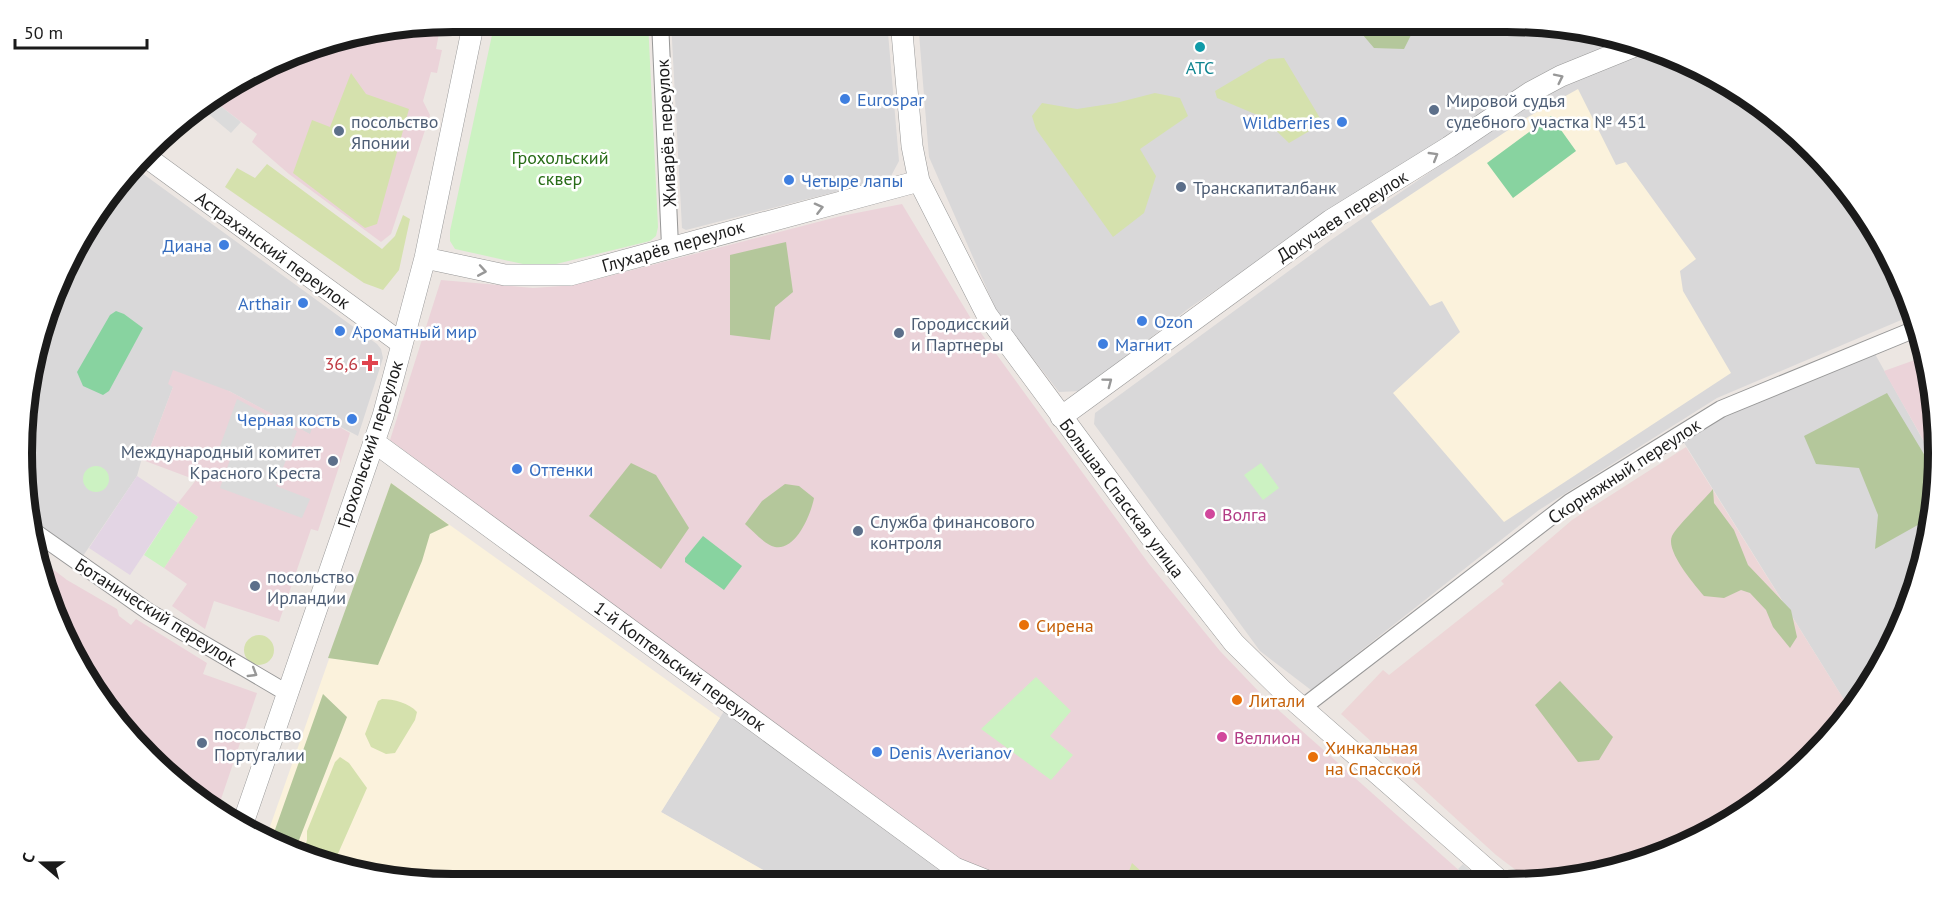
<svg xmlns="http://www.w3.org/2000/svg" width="1959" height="905" viewBox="0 0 1959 905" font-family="'PT Sans',sans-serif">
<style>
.residential{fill:#d9d8d9}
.commercial{fill:#ebd3d9}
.industrial{fill:#e3d5e4}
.education{fill:#fbf2dc}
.military{fill:#edd6d7}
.grass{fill:#d5e1ad}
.forest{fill:#b4c79b}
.park{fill:#ccf2c2}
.pitch{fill:#88d3a0}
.parking{fill:#dbdbdb}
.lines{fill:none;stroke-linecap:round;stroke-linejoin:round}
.minor-casing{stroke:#989898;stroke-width:18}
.tertiary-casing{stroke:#989898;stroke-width:22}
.minor{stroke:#fff;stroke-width:16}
.tertiary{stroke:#fff;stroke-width:21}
.oneway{stroke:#989898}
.culture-dot{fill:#0f9aa8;stroke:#fff;stroke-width:2}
.shop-dot{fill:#3f7fe0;stroke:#fff;stroke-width:2}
.service-dot{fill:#5c6f8a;stroke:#fff;stroke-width:2}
.health-dot{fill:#e0444e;stroke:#fff;stroke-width:2}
.hotel-dot{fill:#d1479c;stroke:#fff;stroke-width:2}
.food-dot{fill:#e8710a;stroke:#fff;stroke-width:2}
.labels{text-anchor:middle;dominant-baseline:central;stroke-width:5;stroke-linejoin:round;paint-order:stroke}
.culture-label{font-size:18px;fill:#0d838f;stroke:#fff}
.shop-label{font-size:18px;fill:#366cbe;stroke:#fff;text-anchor:start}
.service-label{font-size:18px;fill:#4e5e75;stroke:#fff;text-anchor:start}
.street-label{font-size:18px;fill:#1b1b1b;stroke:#fff}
.park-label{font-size:18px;fill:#286c17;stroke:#fff}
.health-label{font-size:18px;fill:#be3a42;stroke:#fff;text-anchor:end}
.hotel-label{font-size:18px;fill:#b23c85;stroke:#fff;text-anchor:start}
.food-label{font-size:18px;fill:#c56008;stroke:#fff;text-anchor:start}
.rim{fill:none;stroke:#1b1b1b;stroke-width:8}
</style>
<rect width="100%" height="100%" fill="#ece6e2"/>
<path class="residential" d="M671 21H887L899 161 890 178 686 230 682 228Z
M918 21H1507L1590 29 1625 40 1528 83 1331 211 1188 309 1081 391 1059 392 997 312 929 157Z
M1651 48 1671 54 1746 94 1811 147 1865 212 1905 287 1913 315 1717 398 1539 510 1311 690 1260 651 1094 424 1095 413 1331 240 1538 98 1566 83Z
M135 168 377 344 381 349 383 358 358 436 318 415 311 435 229 391 173 387 150 448 145 447 137 476 83 556 32 520 33 507 26 502 21 452 29 369 79 237Z
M1875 354 1937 465 1930 536 1905 617 1851 711 1683 441 1728 412Z
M726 708 967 882 786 883 661 812Z"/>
<path class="commercial" d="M441 23 436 49 442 50 437 73 431 72 423 101 430 115 391 234 381 242 289 174 252 142 257 134 210 98 237 79 313 44Z
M902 204 973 322 1149 564 1220 651 1265 698 1471 881 1012 882 959 862 390 440 441 280 533 288 562 286 594 280 841 216Z
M1926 356 1930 368 1938 452 1937 464 1884 371Z
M173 370 229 391 310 434 317 414 350 433 318 531 311 529 279 622 214 601 205 629 172 606 187 584 164 568 198 517 178 503 196 480 140 459 145 447 150 448 173 387 168 384Z
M37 557 67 580 117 609 119 616 131 625 136 619 207 663 203 674 257 693 218 808 168 777 79 668Z"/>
<path class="industrial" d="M137 476 178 503 130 575 89 548Z"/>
<path class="education" d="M1578 89 1616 165 1626 162 1696 259 1680 271 1683 291 1731 373 1504 522 1393 393 1460 332 1442 301 1430 306 1371 221 1528 117Z
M391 483 720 718 661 812 786 883 452 884 368 876 288 851 266 838Z"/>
<path class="military" d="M1686 447 1851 711 1769 795 1672 851 1563 880H1529L1496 855 1341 714 1383 670 1389 675 1504 584 1501 581 1572 520Z"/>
<path class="grass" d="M1284 58 1323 123 1289 143 1262 117 1217 98 1215 91 1269 59Z
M351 73 366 94 409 109 377 224 365 228 293 173 312 120 330 127Z
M1155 93 1180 98 1188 116 1140 149 1156 176 1144 213 1113 237 1036 129 1032 116 1042 103 1077 109 1116 103Z
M267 164 382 249 395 236 403 215 410 219 399 270 383 290 364 283 225 187 237 168 255 178Z
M244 650a15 15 0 1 1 30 0a15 15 0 1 1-30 0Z
M382 699C394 699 409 703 417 712L415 720 395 753 386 754 371 747 365 734 378 701Z
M340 757 349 763 367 788 333 865 302 856 307 840V831L335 762Z
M1132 863 1153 882H1125Z"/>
<path class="forest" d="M1351 21H1405L1411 35 1404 49 1374 48Z
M786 242 793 292 775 307 770 340 730 335V255Z
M1887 393 1936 474 1932 517 1875 549 1878 515 1859 468 1816 464 1804 436Z
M631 463 656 475 689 528 661 569 589 516Z
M391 483 449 525 430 534 422 561 378 665 328 658Z
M785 484 799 486 814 498C811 514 796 551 775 547 764 544 753 531 745 524L762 501Z
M1713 489 1714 503 1734 530 1748 565 1791 610 1797 637 1790 648 1773 627 1766 610 1750 593 1741 590 1724 598 1704 596C1695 585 1665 551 1672 536 1675 528 1705 499 1713 489Z
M1560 681 1613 737 1599 760 1578 762 1535 705Z
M323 694 347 717 294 853 271 841Z"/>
<path class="park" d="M495 21H648L658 227 656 236 650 241 552 265 523 264 455 249 450 241V231Z
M1261 463 1279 488 1263 500 1244 475Z
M83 479a13 13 0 1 1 26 0a13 13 0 1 1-26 0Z
M178 503 198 517 164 568 144 555Z
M1036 677 1071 711 1050 736 1073 755 1051 780 981 729Z"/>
<path class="pitch" d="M1551 116 1576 151 1513 198 1487 163Z
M116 311 124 314 143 328 109 391 103 395 83 386 77 372 110 315Z
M703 536 742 566 724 590 685 562V558Z"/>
<path class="parking" d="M210 98 241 122 231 133 199 106Z
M237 399 297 431 276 486 310 499 302 518 220 488 232 454 219 449Z
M1463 864 1482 881H1471L1458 869Z"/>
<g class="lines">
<g class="minor-casing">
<path id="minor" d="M660 21 670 246
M28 527 149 612 287 693
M1302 708 1570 502 1721 409 1918 328"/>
</g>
<g class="tertiary-casing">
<path id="tertiary" d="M901 21 912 146 919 181 987 315 1150 536 1234 643 1283 691 1499 880
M145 156 401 343
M425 258 505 275H570L919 181
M1061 417 1331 220 1449 147 1531 92 1561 76 1640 44
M374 442 955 868 990 882
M243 823 383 416 425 258 474 21"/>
</g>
<use href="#minor" class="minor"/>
<use href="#tertiary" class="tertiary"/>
</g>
<defs><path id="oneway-chevron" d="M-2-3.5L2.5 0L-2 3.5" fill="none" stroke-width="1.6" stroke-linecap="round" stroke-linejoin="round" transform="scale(1.5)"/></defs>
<g class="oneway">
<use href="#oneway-chevron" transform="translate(1559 78) rotate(-26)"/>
<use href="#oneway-chevron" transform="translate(1434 156) rotate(-31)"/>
<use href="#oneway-chevron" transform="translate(819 208) rotate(-14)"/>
<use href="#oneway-chevron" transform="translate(482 271) rotate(10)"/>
<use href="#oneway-chevron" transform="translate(1108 382) rotate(-37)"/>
<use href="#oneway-chevron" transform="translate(253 673) rotate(31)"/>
</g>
<circle class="culture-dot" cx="1200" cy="47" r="6"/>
<g class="shop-dot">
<circle cx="845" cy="99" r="6"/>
<circle cx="1342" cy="122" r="6"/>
<circle cx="789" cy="180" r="6"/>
<circle cx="224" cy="245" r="6"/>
<circle cx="303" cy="303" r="6"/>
<circle cx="1142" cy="321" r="6"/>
<circle cx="340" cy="331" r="6"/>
<circle cx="1103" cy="344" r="6"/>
<circle cx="352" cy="419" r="6"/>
<circle cx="517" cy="469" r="6"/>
<circle cx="877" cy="752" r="6"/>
</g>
<g class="service-dot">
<circle cx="1434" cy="110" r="6"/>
<circle cx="339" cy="131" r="6"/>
<circle cx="1181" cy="187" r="6"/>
<circle cx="899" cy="333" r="6"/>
<circle cx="333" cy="461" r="6"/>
<circle cx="858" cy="531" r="6"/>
<circle cx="255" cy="586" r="6"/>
<circle cx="202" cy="743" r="6"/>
</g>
<path class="health-dot" d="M367 354h6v6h6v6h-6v6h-6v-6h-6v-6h6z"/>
<g class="hotel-dot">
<circle cx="1210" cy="514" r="6"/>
<circle cx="1222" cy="737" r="6"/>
</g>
<g class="food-dot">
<circle cx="1024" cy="625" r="6"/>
<circle cx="1237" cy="700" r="6"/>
<circle cx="1313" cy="757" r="6"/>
</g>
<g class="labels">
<g class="culture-label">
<text x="1200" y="67">АТС</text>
</g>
<g class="shop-label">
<text x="857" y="99">Eurospar</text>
<text x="1330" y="122" text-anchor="end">Wildberries</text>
<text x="801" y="180">Четыре лапы</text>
<text x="212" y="245" text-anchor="end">Диана</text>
<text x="291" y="303" text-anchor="end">Arthair</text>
<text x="1154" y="321">Ozon</text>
<text x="352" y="331">Ароматный мир</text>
<text x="1115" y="344">Магнит</text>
<text x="340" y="419" text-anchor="end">Черная кость</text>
<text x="529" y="469">Оттенки</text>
<text x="889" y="752">Denis Averianov</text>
</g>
<g class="service-label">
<text x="1446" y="100">Мировой судья<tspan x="1446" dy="21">судебного участка № 451</tspan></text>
<text x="351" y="121">посольство<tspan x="351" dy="21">Японии</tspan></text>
<text x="1193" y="187">Транскапиталбанк</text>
<text x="911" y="323">Городисский<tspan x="911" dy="21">и Партнеры</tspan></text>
<text x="321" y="451" text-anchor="end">Международный комитет<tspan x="321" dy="21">Красного Креста</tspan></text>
<text x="870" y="521">Служба финансового<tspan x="870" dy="21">контроля</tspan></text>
<text x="267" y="576">посольство<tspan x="267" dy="21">Ирландии</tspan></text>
<text x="214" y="733">посольство<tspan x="214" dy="21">Португалии</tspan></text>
</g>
<g class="street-label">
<text transform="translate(666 133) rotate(-93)">Живарёв переулок</text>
<text transform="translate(1342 216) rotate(-33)">Докучаев переулок</text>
<text transform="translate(673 246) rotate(-16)">Глухарёв переулок</text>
<text transform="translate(273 250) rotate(36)">Астраханский переулок</text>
<text transform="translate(370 444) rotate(-72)">Грохольский переулок</text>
<text transform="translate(1624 471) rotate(-33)">Скорняжный переулок</text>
<text transform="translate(1122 498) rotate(53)">Большая Спасская улица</text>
<text transform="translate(156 612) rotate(32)">Ботанический переулок</text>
<text transform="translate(680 666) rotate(36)">1-й Коптельский переулок</text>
</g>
<g class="park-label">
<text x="560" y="157">Грохольский<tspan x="560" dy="21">сквер</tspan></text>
</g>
<g class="health-label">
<text x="358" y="363">36,6</text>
</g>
<g class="hotel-label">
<text x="1222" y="514">Волга</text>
<text x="1234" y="737">Веллион</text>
</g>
<g class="food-label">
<text x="1036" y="625">Сирена</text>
<text x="1249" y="700">Литали</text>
<text x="1325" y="747">Хинкальная<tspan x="1325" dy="21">на Спасской</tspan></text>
</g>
</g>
<path d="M0 0H1959V905H0ZM453 32H1507A421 421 0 0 1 1928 453V453A421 421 0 0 1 1507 874H453A421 421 0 0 1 32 453V453A421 421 0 0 1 453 32Z" fill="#fff" fill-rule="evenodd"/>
<path class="rim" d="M453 32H1507A421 421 0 0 1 1928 453V453A421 421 0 0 1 1507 874H453A421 421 0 0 1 32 453V453A421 421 0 0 1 453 32Z"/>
<g transform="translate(42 863) rotate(290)" stroke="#ffffff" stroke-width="4.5" paint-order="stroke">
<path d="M0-4.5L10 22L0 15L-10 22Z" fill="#1b1b1b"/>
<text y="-9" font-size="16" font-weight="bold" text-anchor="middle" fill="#1b1b1b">С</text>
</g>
<path d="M15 39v9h132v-9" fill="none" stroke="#1b1b1b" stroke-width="3"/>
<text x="24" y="39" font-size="18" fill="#1b1b1b" stroke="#ffffff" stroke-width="4.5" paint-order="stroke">50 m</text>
</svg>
